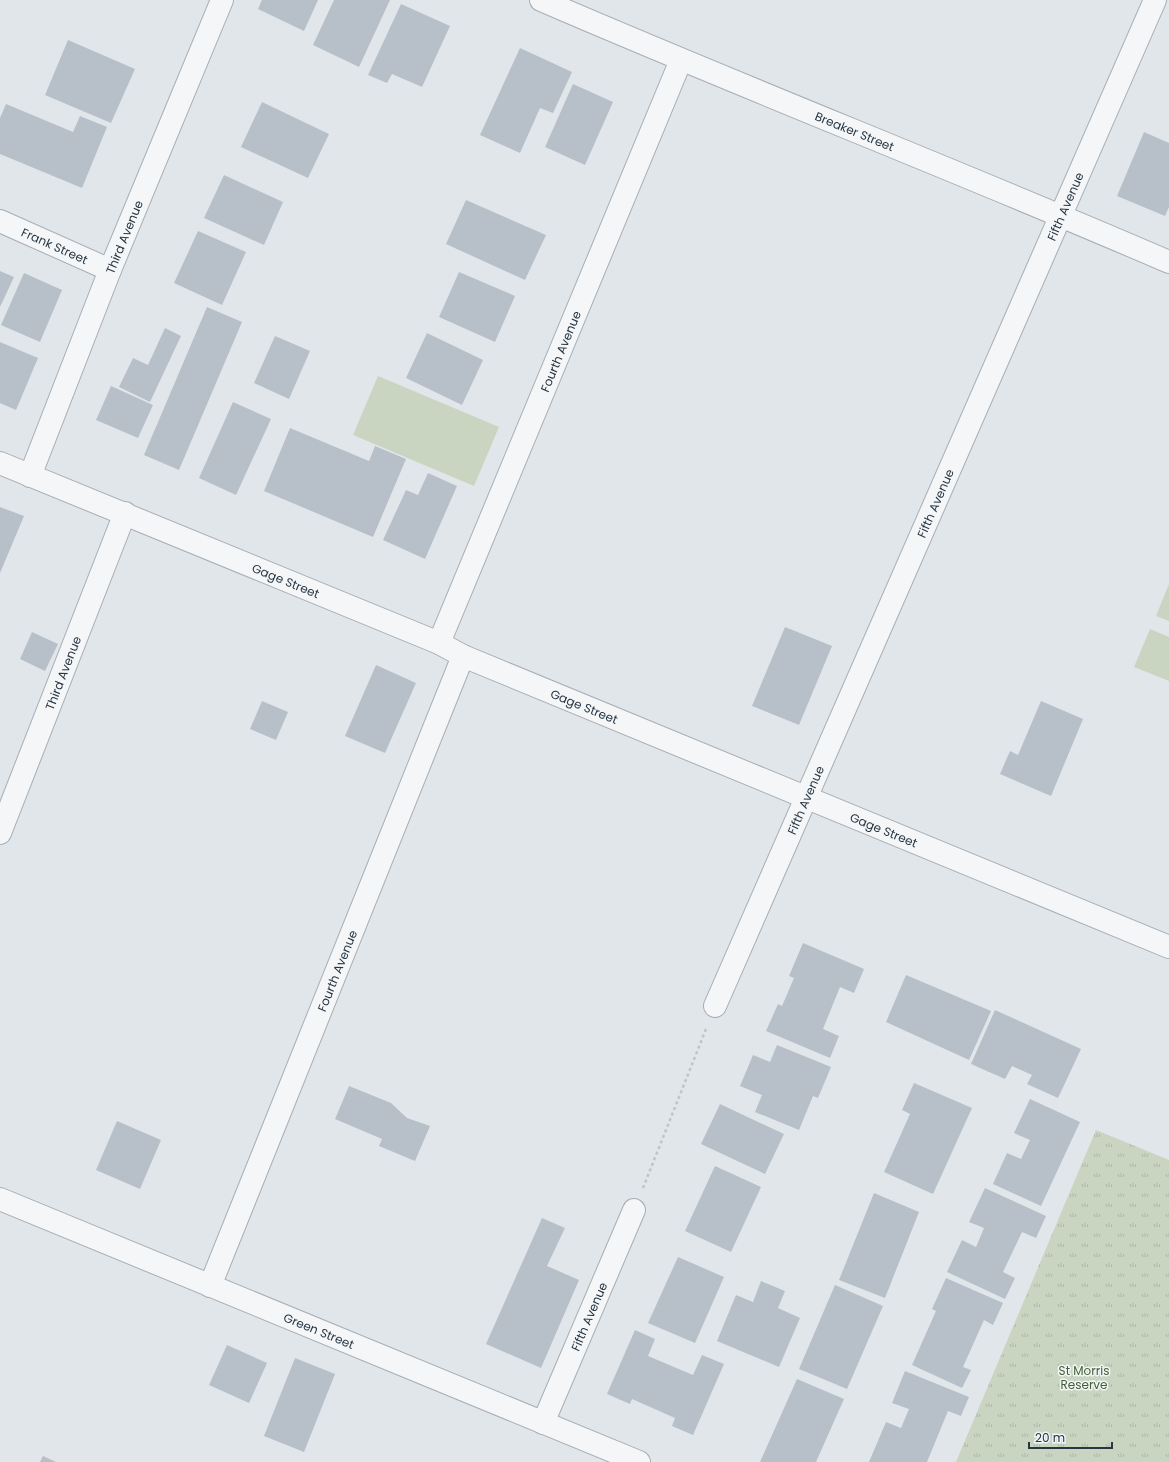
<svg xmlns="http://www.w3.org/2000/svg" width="1169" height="1462" viewBox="0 0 1169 1462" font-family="Poppins,sans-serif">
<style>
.grass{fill:#c9d5c1}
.park{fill:url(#park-tufts)}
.building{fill:#b7c0c8}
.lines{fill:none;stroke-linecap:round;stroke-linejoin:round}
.minor-casing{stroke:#a6aeb5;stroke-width:24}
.path{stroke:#bfc4c9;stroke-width:2.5;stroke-dasharray:3 3;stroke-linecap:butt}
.minor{stroke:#f4f6f8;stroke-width:22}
.labels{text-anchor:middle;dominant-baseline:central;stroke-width:3;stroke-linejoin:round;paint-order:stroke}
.street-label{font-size:12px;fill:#283643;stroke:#f0f5f8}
.park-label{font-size:12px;fill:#446034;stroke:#f0f5f8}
</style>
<defs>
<pattern id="park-tufts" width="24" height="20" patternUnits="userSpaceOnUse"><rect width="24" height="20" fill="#c9d5c1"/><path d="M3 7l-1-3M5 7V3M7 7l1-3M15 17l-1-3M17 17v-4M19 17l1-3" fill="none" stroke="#adb7a7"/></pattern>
</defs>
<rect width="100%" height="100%" fill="#e1e6ea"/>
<path class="grass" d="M378 376 499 427 474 486 353 435Z
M1169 584V621L1156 616Z
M1150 629 1169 637V681L1134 667Z"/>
<path class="park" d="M1096 1130 1169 1160V1462H956Z"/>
<path class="building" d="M262 0H318L304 31 258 9Z
M334 0H390L359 67 313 45Z
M401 4 450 26 422 87 392 74 387 83 368 75Z
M68 40 135 69 111 123 45 95Z
M520 48 572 72 553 113 540 108 520 153 480 135Z
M573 84 613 102 585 165 545 147Z
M262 102 329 134 308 178 241 147Z
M6 104 73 132 80 116 107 127 82 188 0 154V118Z
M1144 132 1169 143V207L1165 216 1117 196Z
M224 175 283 202 264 245 204 218Z
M466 200 546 235 525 280 446 244Z
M198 231 246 252 222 305 174 283Z
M0 271 14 277 0 307Z
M459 272 515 296 495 342 439 317Z
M24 273 62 290 40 342 1 325Z
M207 307 242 322 179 470 144 455Z
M165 328 181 336 150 402 119 387 133 358 148 365Z
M427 333 483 360 462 405 406 378Z
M275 336 310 351 289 399 254 383Z
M0 342 38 358 16 410 0 403Z
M111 386 153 405 138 438 96 420Z
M233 402 271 419 236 495 199 478Z
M290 428 369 461 375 446 406 459 373 537 264 491Z
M428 473 457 486 425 559 383 540 406 490 418 495Z
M0 507 24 516 0 573Z
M785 627 832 646 799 725 752 706Z
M32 632 58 644 45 671 20 659Z
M376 665 416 683 385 753 345 736Z
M262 701 288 712 276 740 250 729Z
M1041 701 1083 719 1051 796 1000 774 1010 751 1018 755Z
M803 943 864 969 854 993 840 987 823 1029 839 1036 830 1058 766 1031 778 1004 782 1006 794 978 789 976Z
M906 975 991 1011 969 1060 886 1022Z
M995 1010 1081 1049 1058 1098 1027 1084 1032 1075 1012 1066 1005 1079 971 1064Z
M777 1045 831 1067 818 1098 813 1096 799 1130 755 1112 762 1095 740 1086 753 1055 770 1062Z
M914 1083 972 1108 933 1194 884 1172 910 1114 902 1110Z
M349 1086 391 1103 407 1118 430 1126 415 1161 379 1146 382 1139 335 1119Z
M1030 1099 1080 1122 1041 1206 993 1184 1007 1153 1021 1159 1030 1140 1014 1133Z
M720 1104 784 1134 765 1174 701 1144Z
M117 1121 161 1140 140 1189 96 1170Z
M715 1166 761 1187 731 1252 685 1231Z
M985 1188 1046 1216 1036 1238 1022 1232 1003 1272 1015 1278 1005 1299 947 1272 962 1240 976 1247 984 1228 969 1222Z
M874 1193 919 1212 885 1298 839 1280Z
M542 1218 565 1228 547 1266 579 1280 541 1368 486 1344Z
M678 1257 724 1277 695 1343 648 1323Z
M946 1278 1003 1303 993 1325 984 1320 963 1367 971 1370 962 1388 912 1365 936 1311 932 1309Z
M761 1281 785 1291 778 1308 800 1318 779 1367 717 1341 736 1295 753 1302Z
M835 1285 883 1306 847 1389 799 1369Z
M635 1330 655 1339 648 1356 693 1375 702 1355 724 1364 693 1435 672 1426 675 1418 632 1399 630 1404 607 1394Z
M227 1345 267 1363 249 1403 209 1385Z
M295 1358 335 1374 304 1452 264 1436Z
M905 1371 969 1397 961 1416 948 1411 927 1462H869L886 1422 901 1428 909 1409 892 1403Z
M797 1379 844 1399 816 1462H760Z
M43 1456 56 1462H40Z"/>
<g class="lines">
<g class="minor-casing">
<g id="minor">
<path id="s1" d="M541 0C749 90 961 172 1169 262"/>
<path id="s2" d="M0 221 110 270"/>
<path id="s3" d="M0 463 439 643 463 656 1169 947"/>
<path id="s4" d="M30 476 110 270 222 0"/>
<path id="s5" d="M439 643 681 60"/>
<path id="s6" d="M0 833 125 513"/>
<path id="s7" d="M715 1006 1155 0"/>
<path id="s8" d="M0 1199 639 1462"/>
<path id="s9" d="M210 1286 463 656"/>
<path id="s10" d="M543 1423 634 1210"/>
</g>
</g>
<path class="path" d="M643 1188 706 1029"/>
<use href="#minor" class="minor"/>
</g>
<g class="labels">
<g class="street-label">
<text stroke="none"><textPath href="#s1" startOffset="340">Breaker Street</textPath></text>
<text stroke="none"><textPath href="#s7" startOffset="873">Fifth Avenue</textPath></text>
<text stroke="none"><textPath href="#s4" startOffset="257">Third Avenue</textPath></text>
<text stroke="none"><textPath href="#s2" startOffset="60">Frank Street</textPath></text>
<text stroke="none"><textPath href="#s5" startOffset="316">Fourth Avenue</textPath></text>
<text stroke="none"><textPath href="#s7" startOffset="549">Fifth Avenue</textPath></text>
<text stroke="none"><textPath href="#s3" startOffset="309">Gage Street</textPath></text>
<text stroke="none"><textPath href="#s6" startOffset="172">Third Avenue</textPath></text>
<text stroke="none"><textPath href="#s3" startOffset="633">Gage Street</textPath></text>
<text stroke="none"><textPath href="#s7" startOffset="225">Fifth Avenue</textPath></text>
<text stroke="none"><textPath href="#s3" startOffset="957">Gage Street</textPath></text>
<text stroke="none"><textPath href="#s9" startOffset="340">Fourth Avenue</textPath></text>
<text stroke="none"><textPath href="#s10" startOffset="116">Fifth Avenue</textPath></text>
<text stroke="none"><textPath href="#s8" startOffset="345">Green Street</textPath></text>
</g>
<g class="park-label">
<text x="1084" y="1370">St Morris<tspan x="1084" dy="14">Reserve</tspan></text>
</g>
</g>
<path d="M1029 1442v6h83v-6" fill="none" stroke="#283643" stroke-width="2"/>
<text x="1035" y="1442" font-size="12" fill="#283643" stroke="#f0f5f8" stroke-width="3" paint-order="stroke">20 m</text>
</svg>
